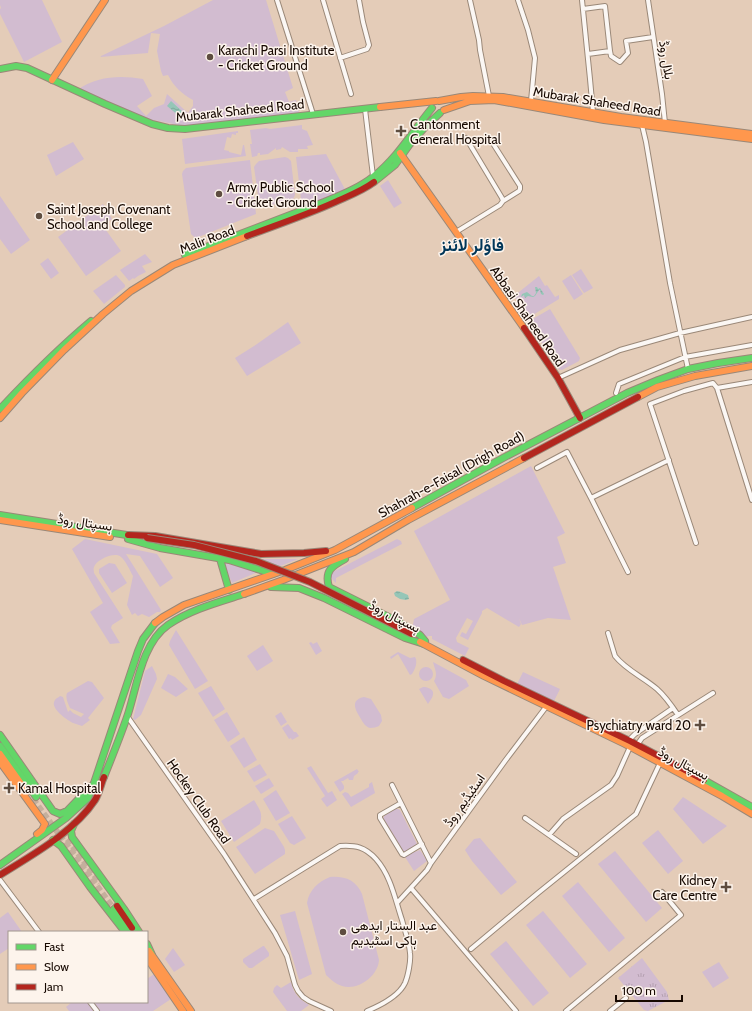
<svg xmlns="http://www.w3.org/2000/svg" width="752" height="1011" viewBox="0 0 752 1011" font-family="Cabin,Vazirmatn,sans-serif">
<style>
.grass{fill:#d2bcd0}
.park{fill:url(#park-tufts)}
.water{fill:url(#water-ripples)}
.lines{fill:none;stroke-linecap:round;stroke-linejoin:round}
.secondary-tunnel{stroke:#c5af9c;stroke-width:6;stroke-dasharray:6 3;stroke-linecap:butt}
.street-casing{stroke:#9a8878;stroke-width:6}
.fast-casing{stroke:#9a8878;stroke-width:8}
.slow-casing{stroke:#9a8878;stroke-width:8}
.jam-casing{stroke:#9a8878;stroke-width:8}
.street{stroke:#fbf7f4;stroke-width:4}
.fast{stroke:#63d668;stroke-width:6}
.slow{stroke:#ff974d;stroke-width:6}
.jam{stroke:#b3261e;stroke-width:6}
.jam-bridge-casing{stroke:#9a8878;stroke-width:8;stroke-linecap:butt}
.jam-bridge{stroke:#b3261e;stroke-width:6}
.poi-dot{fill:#5e4d40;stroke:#fdf4ec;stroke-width:1.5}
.labels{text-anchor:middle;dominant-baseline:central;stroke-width:3;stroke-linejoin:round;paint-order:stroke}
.poi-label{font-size:13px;fill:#160800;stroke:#fdf4ec;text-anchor:start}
.street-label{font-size:13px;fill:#160800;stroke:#fdf4ec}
.district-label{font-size:17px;font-weight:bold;fill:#003658;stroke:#fdf4ec}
</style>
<defs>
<pattern id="park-tufts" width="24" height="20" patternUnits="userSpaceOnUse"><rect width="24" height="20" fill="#d2bcd0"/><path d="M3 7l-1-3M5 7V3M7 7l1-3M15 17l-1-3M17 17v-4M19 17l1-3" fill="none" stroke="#b4a0b1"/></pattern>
<pattern id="water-ripples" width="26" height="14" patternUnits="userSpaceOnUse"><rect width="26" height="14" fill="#95c6b7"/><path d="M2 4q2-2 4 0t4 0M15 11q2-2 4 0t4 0" fill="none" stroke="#80a99c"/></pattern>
</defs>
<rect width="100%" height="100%" fill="#e4ccb8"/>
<path class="grass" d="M0 0H42L62 42 24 62 0 14V9L1 8 0 5Z
M213 0H266L293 88 285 92 289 102 296 100 300 116 188 127 154 120 153 122 77 90C97 76 120 75 143 79L152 96 137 106 146 116 154 108 164 104 167 94 188 113 193 106V100C182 94 174 87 168 75L163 76 161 71 157 51 160 34 151 33 148 53 99 57 164 26Z
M302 125V129L307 131 313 145 307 146 308 149H298V152H290L282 147 281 149 276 150V148L268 154 260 155V153H258L257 156 252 157 250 144H252L250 130 266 128 270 129Z
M238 131V133H236V135L232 134 231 138 227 137 224 150 229 151V152L241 155 243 145H244L246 156 185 164 182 139Z
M73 142 84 159 56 176 47 155Z
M326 154 347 193 302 208 296 157Z
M285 157 288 158 291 161 295 195 292 201 266 206 261 204 259 202 254 167 256 164 259 161Z
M250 160 256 214 196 238 193 236 191 234 182 174 183 171 186 168Z
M388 180 402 203 394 208 380 186Z
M0 196 30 240 11 254 0 239Z
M103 204 112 219 103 226 121 251 86 276 58 237Z
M145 254 152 262 142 266 146 272 138 276 134 279 133 278 129 281 120 270Z
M48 258 59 273 51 279 40 264Z
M581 269 593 288 584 293 572 275Z
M116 275 125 285V287L104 304 93 291Z
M571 275 583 294 574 300 562 281Z
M539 276 545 286 547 285 555 297 559 295V299L528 318 514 296Z
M550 309 580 358 579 361 562 370 558 369 530 324 531 320Z
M288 322 301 343 247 376 235 358 257 344Z
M531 466 565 533 557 537 566 563 553 567 571 620 548 618 522 625 519 618 521 624 519 627 487 608 482 611V613L468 640 460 636 462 632 466 634 473 621 467 618 456 638 457 642 469 648 465 656 432 639V636H428L427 637 412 630 414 619 450 600 414 531Z
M85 539 157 554 173 578 160 587 140 556 126 554 161 610 160 612H157L149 617 142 614 138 616 135 613 132 615 127 605 133 576C130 571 126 561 121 557 115 551 96 560 94 567 93 569 94 571 94 573L123 618 112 625 111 628 120 643 110 644 90 612 103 603 72 549Z
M397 539 401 541 402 544 400 545 336 578V583L332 579 330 575 333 572Z
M260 559H298L278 567Z
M109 563 115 564 127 583 112 593 99 573V569Z
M224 563 260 571 232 583Z
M176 630 208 681 195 689 169 645 170 641Z
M311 642 313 644 317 642 322 651 316 655 309 643Z
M263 645 273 661 257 671 247 656Z
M398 652 410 658 415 657 416 659C417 665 415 669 412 674L410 675 398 654 391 659 390 657Z
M433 662 466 680 469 686 449 699 443 697 434 681C438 674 435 670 433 662Z
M152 666 156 674 157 679 141 715 135 720 133 719 145 671Z
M419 674a7 7 0 1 1 14 0a7 7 0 1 1-14 0Z
M523 672 560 689 554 701 517 684Z
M168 674 175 677 188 689 176 697 161 688Z
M88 681 92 682 104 698 88 718 90 720 82 726C79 725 76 724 73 723 67 720 49 708 55 700 56 698 58 698 60 696L63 697 68 712 70 710 73 713 81 717 84 714 70 708C68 703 65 698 67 693Z
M211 686 225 709 213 717 198 693Z
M423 687C427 687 434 689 433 694 433 697 430 701 428 704L419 689Z
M364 697 371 699 381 715 382 721 379 726C377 727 373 728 370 728 366 727 363 723 361 719 356 711 349 700 364 697Z
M227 712 240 734 228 742 214 720Z
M281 712 287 722 281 726 275 716Z
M288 724 294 732H296L299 736 292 740 291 738 289 739 282 728Z
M244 737 257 760 244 768 230 746Z
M260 764 267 775 254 782 247 771Z
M311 766 328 793 332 791 337 800 327 807 321 799 325 796 307 768Z
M357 769 359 772H358V773L354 776 353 780H349L348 778 343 781H341L344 786V789L340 792 334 782Z
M269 778 274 786 261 794 255 786Z
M372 782 375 793 351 807 342 794 345 792 348 793 351 797 369 787V784Z
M276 790 290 813 276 821 263 799Z
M683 797 727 826 703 844 673 809Z
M254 800C260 810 263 813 260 824L234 842 221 821Z
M395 809H398L400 810 417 844V845L406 852 403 851 383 818 385 815Z
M292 816 306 838 294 845 290 843 278 824Z
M265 828 274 831 284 847 285 850V854L255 874 236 847Z
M658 830 683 861 668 874 642 843Z
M480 838 517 882 501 895 472 861 465 850 474 839Z
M420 850 427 861 414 871 405 857 409 854Z
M615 851 662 908 646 922 598 864Z
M330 877C345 876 356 880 362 894L379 960C378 976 358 991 342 986 336 984 331 980 326 975L307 903C309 890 318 882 330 877Z
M578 882 625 938 609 952 562 896Z
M295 911 312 974 299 980 280 915Z
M543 911 587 964 570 978 526 925Z
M8 912 22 932H9V948L0 954V918Z
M506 941 549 993 533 1006 490 954Z
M263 946H264L269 953V956L252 968H249L243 962V959Z
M173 948 185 965 174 972 165 959Z
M719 962 729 978 713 988 702 972Z
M157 972 174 997 153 1011H69L66 1007 72 1002H147V979Z
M291 982C294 994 298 998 309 1005L301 1011H287L273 992 274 988 277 985 281 988Z"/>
<path class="park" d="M642 958 667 992 669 1000 648 1011 644 1010 618 978Z"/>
<path class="water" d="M171 101 183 112 179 116 167 106Z
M535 287H537L538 289 540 288 544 294 543 295 541 294 540 290H539L535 296 533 297 528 296 525 298 524 295 521 297 522 294 527 292 532 296H534L536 293Z
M397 591 401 592 408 595 409 599 406 600 400 599 395 596 394 593Z"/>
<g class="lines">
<path class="secondary-tunnel" d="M33 799 114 909
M62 832 100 883"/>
<g class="street-casing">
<path id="street" d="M277 0 313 114
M323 0 351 94
M470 0 479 40 480 50 489 96
M518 0 528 30 535 58 531 101
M582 0 590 79 593 112
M648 0 662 94 665 123
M583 9 605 6 610 51
M588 54 610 51 611 56 620 62 628 53 626 41 653 37
M340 58 367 49 369 45 363 22 359 0
M365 109 373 176
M642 125 646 142 670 283 688 369
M492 142 520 186V189L519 191 503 201
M456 232 500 205 503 201 502 198 466 138
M558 378 620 350 680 333 752 317
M717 388 752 500
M616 393 619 384 685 357 752 345
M537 468 567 452 591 498 628 572
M591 498 669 460
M696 543 650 404 684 391 713 383 717 388 752 382
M608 633 615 656C626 670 643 677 657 689 665 696 672 706 678 715
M127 716 224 854 275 933 287 956 295 985 298 991 303 997 309 1001 331 1011
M629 740 635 734 673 708
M637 745 642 738 713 693
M392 785 431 863
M401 803 380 815V818L402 854 404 855 422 844
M525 818 576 854
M549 835 563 819 611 785 617 776 630 747
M0 880 39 932
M411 888 516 1011
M254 899 340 846C356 845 365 847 376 859 391 876 395 899 402 920 405 931 409 942 410 953 411 961 408 976 405 983 399 996 379 1006 367 1011
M397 903 427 870 431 863 505 761 546 707
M471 949 538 893 636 814 660 763
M90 1002 97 1011
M566 1011 681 915 662 892
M610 1011 626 998"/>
</g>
<g class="fast-casing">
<path id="fast" d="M0 69 16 66 27 68 105 104 152 124 168 128 185 129 380 107
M374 182 395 165 410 144 426 126 440 113
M185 255 324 202C341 195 359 188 374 176 397 158 413 131 432 108
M0 409C29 378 59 348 91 321
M412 508 503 458 627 393 658 380 688 369 718 363 752 358
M0 515 133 536
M128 539 160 548 229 560 273 574
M220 559 229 590
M345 559C332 566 324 571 329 587L399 622 420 635 425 641
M271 587 299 588 324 598 405 638 424 644
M0 735 53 811 60 814 67 811 91 786
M0 746 36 797
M104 777C112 757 120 737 127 717 137 688 141 644 168 625 189 610 219 602 244 594
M704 780 752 807
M74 824 71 831 72 837 124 909 139 932
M53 840 61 846 90 887 125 932
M0 865 66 818 88 798 94 783 138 651 143 639 155 623
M114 909 130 932
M147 944 152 955"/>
</g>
<g class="slow-casing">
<path id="slow" d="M52 80 105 0
M439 101 461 97 473 96 503 97 621 117 752 134
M380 107 436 101
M444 110 470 101 494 100 604 120 752 139
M400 153 524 328
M638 397 657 387 695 376 752 366
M0 418 22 393 64 350 103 314 131 291 173 265 247 236
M0 520 110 537
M244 594 283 580 354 552 408 520 524 458
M155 623 163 617 184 605 285 570 335 550 412 508
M420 642 484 676 625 744 722 796 752 814
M0 754 27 792
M0 762 45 824 42 830 37 834
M149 951 191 1011
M147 958 183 1011"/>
</g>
<g class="jam-casing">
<path id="jam" d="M247 236C276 225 306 215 335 202 348 196 362 191 374 182
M524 328 558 378 580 418
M524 458 638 397
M128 535 155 536 261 554 304 553 326 551
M463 660 504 681 630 741 704 780
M0 875C32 855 74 832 95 800 99 794 101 784 104 777
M117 906 132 928"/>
</g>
<use href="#street" class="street"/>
<use href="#fast" class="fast"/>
<use href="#slow" class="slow"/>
<use href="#jam" class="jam"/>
<g class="jam-bridge-casing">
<path id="jam-bridge" d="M147 538 194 545 256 561 310 582 412 634"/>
</g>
<use href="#jam-bridge" class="jam-bridge"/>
</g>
<g class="poi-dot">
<circle cx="210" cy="57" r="4"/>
<path d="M399 125h4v4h4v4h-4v4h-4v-4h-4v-4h4z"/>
<circle cx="219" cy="194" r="4"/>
<circle cx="39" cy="216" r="4"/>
<path d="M698 719h4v4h4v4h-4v4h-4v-4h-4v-4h4z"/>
<path d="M7 782h4v4h4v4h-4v4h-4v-4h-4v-4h4z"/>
<path d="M724 881h4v4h4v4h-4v4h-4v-4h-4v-4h4z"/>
<circle cx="343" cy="932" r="4"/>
</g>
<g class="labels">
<g class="poi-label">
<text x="218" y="50">Karachi Parsi Institute<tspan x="218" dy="15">- Cricket Ground</tspan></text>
<text x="410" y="124">Cantonment<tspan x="410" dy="15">General Hospital</tspan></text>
<text x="227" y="187">Army Public School<tspan x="227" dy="15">- Cricket Ground</tspan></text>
<text x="47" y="209">Saint Joseph Covenant<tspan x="47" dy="15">School and College</tspan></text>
<text x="691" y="725" text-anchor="end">Psychiatry ward 20</text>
<text x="18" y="788">Kamal Hospital</text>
<text x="717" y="880" text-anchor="end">Kidney<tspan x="717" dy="15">Care Centre</tspan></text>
<text x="351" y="925">عبد الستار ایدھی<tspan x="351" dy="15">ہاکی اسٹیدیم</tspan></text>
</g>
<g class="street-label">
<text transform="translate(667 60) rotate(81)">بلال روڈ</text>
<text transform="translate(597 101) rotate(9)">Mubarak Shaheed Road</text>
<text transform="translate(240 110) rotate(-6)">Mubarak Shaheed Road</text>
<text transform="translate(207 239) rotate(-21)">Malir Road</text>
<text transform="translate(528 316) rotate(55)">Abbasi Shaheed Road</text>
<text transform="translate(451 474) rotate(-29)">Shahrah-e-Faisal (Drigh Road)</text>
<text transform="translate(85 522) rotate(8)">ہسپتال روڈ</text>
<text transform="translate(395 616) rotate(27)">ہسپتال روڈ</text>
<text transform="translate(684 763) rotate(28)">ہسپتال روڈ</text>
<text transform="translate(464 800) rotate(-55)">اسٹیڈیم روڈ</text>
<text transform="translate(199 801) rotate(55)">Hockey Club Road</text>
</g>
<g class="district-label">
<text x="472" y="245">فاؤلر لائنز</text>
</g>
</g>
<rect x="8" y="931" width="140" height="72" fill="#fdf4ec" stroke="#a1968e"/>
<rect x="16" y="944" width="20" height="6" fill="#63d668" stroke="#a1968e"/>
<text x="44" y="951" font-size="12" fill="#160800">Fast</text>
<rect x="16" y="964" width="20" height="6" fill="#ff974d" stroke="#a1968e"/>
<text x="44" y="971" font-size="12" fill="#160800">Slow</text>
<rect x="16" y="984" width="20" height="6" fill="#b3261e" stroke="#a1968e"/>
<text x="44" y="991" font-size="12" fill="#160800">Jam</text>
<path d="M616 995v6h66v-6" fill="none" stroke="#160800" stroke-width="2"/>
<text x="622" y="995" font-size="12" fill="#160800" stroke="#fdf4ec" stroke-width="3" paint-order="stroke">100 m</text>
</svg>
